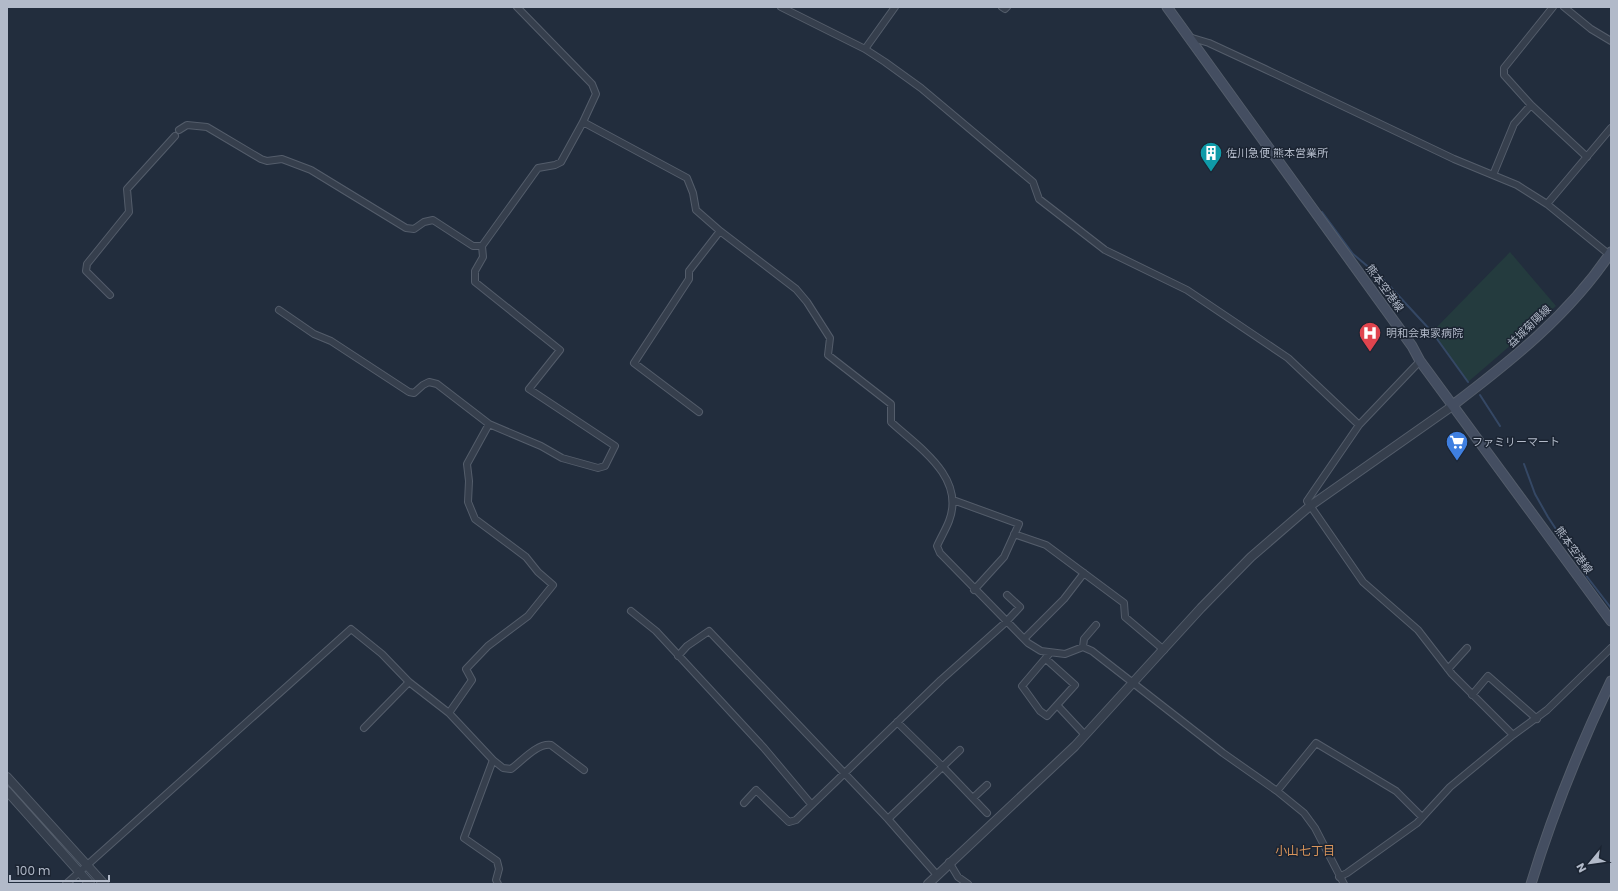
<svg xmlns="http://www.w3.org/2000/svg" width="1618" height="891" viewBox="0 0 1618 891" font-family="Poppins,'Noto Sans JP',sans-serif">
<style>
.green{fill:#243b3e}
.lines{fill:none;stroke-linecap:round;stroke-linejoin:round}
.stream{stroke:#354865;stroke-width:2}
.minor-casing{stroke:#545d6b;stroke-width:8}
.tertiary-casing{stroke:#545d6b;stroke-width:10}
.secondary-casing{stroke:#545d6b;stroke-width:11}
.minor{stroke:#363f4d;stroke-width:6}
.tertiary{stroke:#363f4d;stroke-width:8}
.secondary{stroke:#444e61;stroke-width:9}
.labels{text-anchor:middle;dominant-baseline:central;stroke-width:3;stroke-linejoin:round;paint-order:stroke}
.poi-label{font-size:11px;fill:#b2bac9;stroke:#1b2432;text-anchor:start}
.street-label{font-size:11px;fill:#b2bac9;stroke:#1b2432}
.neighbourhood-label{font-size:12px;fill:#d9955c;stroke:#1b2432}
</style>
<rect width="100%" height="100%" fill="#222d3d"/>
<path class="green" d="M1510 252 1556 306 1468 382 1432 332Z"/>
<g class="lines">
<path class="stream" d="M1322 212 1353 254 1385 281 1432 332 1468 382
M1480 395 1500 426
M1524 464 1535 494 1548 517 1588 578 1611 608"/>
<g class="minor-casing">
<path id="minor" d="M781 7 865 49 885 62 921 88 1033 182 1039 199 1105 250 1187 290 1288 358 1359 425
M1002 7 1005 9 1007 7
M1553 7 1504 68V75L1531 105 1587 157
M1564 7 1591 29 1611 41
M1189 37 1209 43 1265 69 1454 159 1517 185 1547 204 1611 256
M865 49 895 7
M583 122 687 178 693 193 696 210 720 231 796 289 807 302 830 338 828 355 891 404V422C918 447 966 477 949 521 946 529 941 537 937 546L940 553 1028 643 1041 651 1065 654 1083 647 1092 651 1223 753 1277 791 1304 813 1315 828 1344 884
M179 130 187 125 207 127 261 159 267 161 282 159 311 170 406 228 414 229 424 222 433 220 473 246H482
M1493 175 1514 124 1531 105
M1547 204 1611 128
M110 295 86 271 87 264 129 212 127 189 175 136
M279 310 314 334 331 341 409 392 414 393 423 385 429 382 437 384 489 424 541 446 562 458 598 468 605 466 615 446 529 389 560 350 475 282V271L483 257 482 246 538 168 555 165 561 162 583 122 596 94 592 84 517 7
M1420 361 1359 425 1307 501 1363 582 1418 630 1452 674 1513 735
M699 412 634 363 689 279V271L720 231
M953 500 1019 524 1004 557 974 590
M1014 534 1046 545 1124 603 1125 617 1164 650
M631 611 656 631 764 748 811 804
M1024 639 1064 599 1084 573
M1083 647 1084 639 1096 625
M678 656 687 646 709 631 888 819 937 875
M1046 659 1075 685 1047 716 1040 711 1022 686 1050 653
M1448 669 1467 648
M1472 695 1488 676 1537 719
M1057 705 1085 735
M449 713 472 680 466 669 488 646 528 616 553 585 538 572 526 557 475 519 468 502 469 481 467 464 489 424
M897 722 942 766 987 813
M364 728 409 682
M493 760 503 768 511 769C522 761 537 743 551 745L584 770
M1277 791 1316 743 1396 791 1422 817
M973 798 987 785
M744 803 756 790 789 822 796 820 941 680 1006 622 1020 607 1007 595
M888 819 960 750
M949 862 958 877 968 884
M1339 877 1347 873 1417 823 1450 787 1513 735 1547 710 1611 648
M66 884 351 629 382 654 409 682 449 713 493 760 464 838 497 861 499 869 496 880 498 884"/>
</g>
<g class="tertiary-casing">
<path id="tertiary" d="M7 777 104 884
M7 791 90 884
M928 884 1075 746 1201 608 1251 557 1310 506 1451 407"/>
</g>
<g class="secondary-casing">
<path id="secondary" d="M1167 7 1412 346 1420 361 1611 621
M1453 405C1511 361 1570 314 1611 252
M1531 884C1552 815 1580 746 1611 681"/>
</g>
<use href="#minor" class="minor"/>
<use href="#tertiary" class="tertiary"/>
<use href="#secondary" class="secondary"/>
</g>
<defs>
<g id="building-pin" transform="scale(1.15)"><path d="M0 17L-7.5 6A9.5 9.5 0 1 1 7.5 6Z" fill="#0f9aa8" stroke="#1b2432"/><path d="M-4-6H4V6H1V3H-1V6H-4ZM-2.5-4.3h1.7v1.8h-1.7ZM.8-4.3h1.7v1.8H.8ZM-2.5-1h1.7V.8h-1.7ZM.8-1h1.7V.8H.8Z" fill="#fff"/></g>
<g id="hospital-pin" transform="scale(1.15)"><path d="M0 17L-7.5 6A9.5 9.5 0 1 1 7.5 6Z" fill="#e0444e" stroke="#1b2432"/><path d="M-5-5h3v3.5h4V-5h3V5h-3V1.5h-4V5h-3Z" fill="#fff"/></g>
<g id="supermarket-pin" transform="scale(1.15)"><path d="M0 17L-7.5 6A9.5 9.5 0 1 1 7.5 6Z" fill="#3f7fe0" stroke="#1b2432"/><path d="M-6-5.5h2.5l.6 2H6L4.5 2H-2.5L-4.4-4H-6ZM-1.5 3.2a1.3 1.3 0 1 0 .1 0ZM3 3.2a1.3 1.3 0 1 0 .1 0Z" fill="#fff"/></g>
</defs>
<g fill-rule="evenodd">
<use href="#building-pin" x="1211" y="153"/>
<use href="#hospital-pin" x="1370" y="333"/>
<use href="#supermarket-pin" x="1457" y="442"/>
</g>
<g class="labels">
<g class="poi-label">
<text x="1226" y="153">佐川急便 熊本営業所</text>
<text x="1386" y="333">明和会東家病院</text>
<text x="1472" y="442">ファミリーマート</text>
</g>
<g class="street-label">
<text transform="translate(1385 288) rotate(54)">熊本空港線</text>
<text transform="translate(1529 326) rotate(-44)">益城菊陽線</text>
<text transform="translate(1574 550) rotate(54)">熊本空港線</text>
</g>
<g class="neighbourhood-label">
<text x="1305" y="850">小山七丁目</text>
</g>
</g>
<rect width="1618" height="891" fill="none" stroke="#b2bac9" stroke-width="16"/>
<g transform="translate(1590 863) rotate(241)" stroke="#1b2432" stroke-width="3" paint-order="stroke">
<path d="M0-3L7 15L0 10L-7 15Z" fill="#b2bac9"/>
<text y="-6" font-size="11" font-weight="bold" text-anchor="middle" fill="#b2bac9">N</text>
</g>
<path d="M10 875v6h99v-6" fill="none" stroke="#b2bac9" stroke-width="2"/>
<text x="16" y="875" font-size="12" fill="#b2bac9" stroke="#1b2432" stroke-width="3" paint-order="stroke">100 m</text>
</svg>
